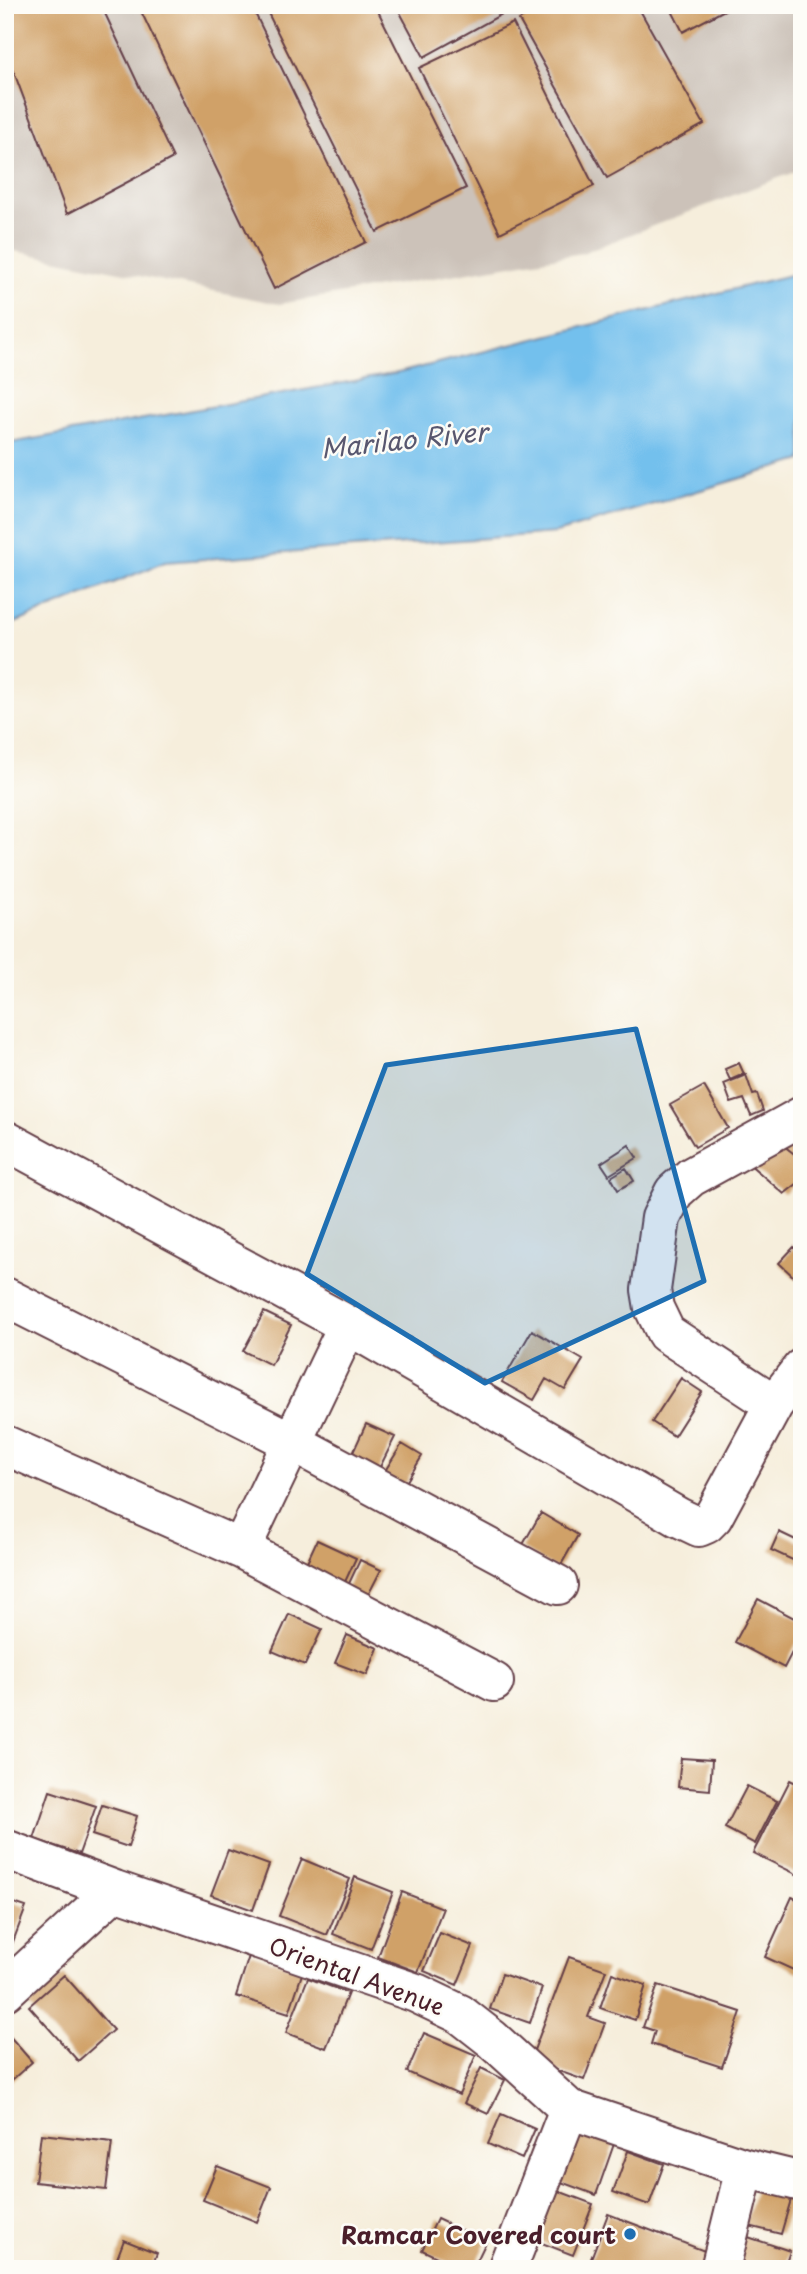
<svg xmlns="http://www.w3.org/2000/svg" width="807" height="2274" viewBox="0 0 807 2274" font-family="'Playpen Sans',sans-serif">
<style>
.industrial{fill:#ccc2b9}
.water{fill:#73c0ed;stroke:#5e708c;stroke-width:2}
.building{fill:#d0a168}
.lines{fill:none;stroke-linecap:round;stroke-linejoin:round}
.minor-casing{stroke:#643e46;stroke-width:42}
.minor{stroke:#fff;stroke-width:38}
.marked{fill:#1f6fb2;fill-opacity:0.2;stroke:#1f6fb2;stroke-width:5;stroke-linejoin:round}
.poi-dot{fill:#1f6fb2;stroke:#fdfcf7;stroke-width:2.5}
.labels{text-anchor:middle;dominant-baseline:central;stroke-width:5;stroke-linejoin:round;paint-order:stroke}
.street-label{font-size:24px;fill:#4a1f2b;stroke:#fdfcf7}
.poi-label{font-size:24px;font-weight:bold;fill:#4a1f2b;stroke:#fdfcf7;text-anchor:end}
.water-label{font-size:26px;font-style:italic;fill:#58576f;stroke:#fdfcf7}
</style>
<rect width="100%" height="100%" fill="#fdfcf7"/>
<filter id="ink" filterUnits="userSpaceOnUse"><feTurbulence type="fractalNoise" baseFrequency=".0143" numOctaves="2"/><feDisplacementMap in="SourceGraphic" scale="14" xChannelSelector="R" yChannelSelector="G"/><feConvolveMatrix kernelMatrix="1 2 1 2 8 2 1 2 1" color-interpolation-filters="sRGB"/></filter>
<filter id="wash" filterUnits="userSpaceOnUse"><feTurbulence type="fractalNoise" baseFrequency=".00686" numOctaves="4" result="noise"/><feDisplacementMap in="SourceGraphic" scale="28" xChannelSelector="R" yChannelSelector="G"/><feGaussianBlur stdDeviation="1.57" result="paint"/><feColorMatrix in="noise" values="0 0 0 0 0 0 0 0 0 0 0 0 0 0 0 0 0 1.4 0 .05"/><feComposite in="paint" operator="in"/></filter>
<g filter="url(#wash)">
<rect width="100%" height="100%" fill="#f6eedc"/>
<path class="industrial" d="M5 5H802V169L582 253 279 304 5 249Z"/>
<path class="water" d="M802 272V460L556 533 165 562 5 627V444L398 373Z"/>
<g id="blocks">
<path class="building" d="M5 5H101L173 158 67 214 5 48Z
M138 5H251L366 242 274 289Z
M264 5H375L466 188 377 232Z
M396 5H512L513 8 424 57Z
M545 5H637L704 124 607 178 519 20Z
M669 5H734L683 32Z
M513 23 594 186 500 233 419 68Z
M739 1063 744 1074 730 1080 725 1069Z
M746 1075 753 1095 757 1094 763 1111 751 1116 744 1099 731 1103 724 1084Z
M704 1086 728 1128 695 1147 670 1105Z
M770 1135 802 1160V1180L784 1194 740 1156Z
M629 1145 637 1158 609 1175 601 1163Z
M626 1168 634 1181 618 1190 611 1177Z
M794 1247 802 1254V1272L796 1279 779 1263Z
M264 1312 291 1325 271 1365 243 1351Z
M532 1330 583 1360 565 1390 546 1379 534 1400 502 1382Z
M681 1378 702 1392 674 1436 652 1422Z
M366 1424 395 1437 377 1473 350 1459Z
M402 1444 422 1456 404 1486 383 1474Z
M541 1513 578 1535 558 1570 521 1548Z
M779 1532 802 1543V1558L799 1563 771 1550Z
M317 1540 356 1558 338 1597 299 1579Z
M360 1560 381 1570 364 1603 344 1594Z
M758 1599 802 1622V1633L784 1668 735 1642Z
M289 1614 322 1629 305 1665 272 1651Z
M347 1635 378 1648 367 1675 335 1663Z
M681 1758 712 1760 710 1790 678 1787Z
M790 1780 802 1786V1877L753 1853Z
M747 1786 777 1801 755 1844 725 1828Z
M50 1791 96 1806 79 1854 34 1839Z
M102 1805 137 1816 128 1847 92 1835Z
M228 1850 269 1865 253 1910 211 1895Z
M302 1859 350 1879 327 1935 279 1916Z
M355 1877 393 1892 371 1949 333 1934Z
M402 1892 443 1908 418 1972 378 1957Z
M792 1897 802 1901V1974L765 1957Z
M5 1900 26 1907 11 1947 5 1945Z
M440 1933 473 1946 457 1985 424 1971Z
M250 1953 303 1971 289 2013 236 1996Z
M569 1957 606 1970 588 2017 605 2023 584 2080 530 2061Z
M612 1973 646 1985 635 2020 600 2008Z
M502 1974 542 1988 530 2023 490 2009Z
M64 1975 113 2030 78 2061 29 2006Z
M308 1978 348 1993 326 2048 286 2033Z
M658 1985 741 2012 722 2067 651 2044 655 2031 643 2027Z
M7 2033 32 2062 5 2086V2035Z
M424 2033 476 2055 459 2095 407 2072Z
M481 2068 505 2080 488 2114 464 2103Z
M501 2114 535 2129 522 2159 488 2144Z
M568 2129 614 2144 596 2195 550 2178Z
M41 2134 112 2142 106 2190 35 2182Z
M628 2151 664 2164 649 2205 613 2192Z
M217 2166 271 2187 257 2222 203 2200Z
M545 2186 593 2204 573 2255 526 2237Z
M756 2187 792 2196 781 2234 745 2225Z
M608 2214 710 2253 704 2269H587Z
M437 2219 486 2242 473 2269H462L422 2250Z
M742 2235 790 2251 784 2269H731Z
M124 2240 157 2253 151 2269H113Z"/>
</g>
</g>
<g filter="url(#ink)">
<use href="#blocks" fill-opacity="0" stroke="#643e46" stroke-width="2"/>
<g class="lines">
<g class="minor-casing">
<path id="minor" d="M5 1140 348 1325 678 1517 699 1527 706 1524 713 1517 774 1404 802 1368
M5 1297 294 1443 558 1585
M774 1404 666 1333 654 1308 651 1290 661 1218 674 1192 691 1177 802 1116
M5 1445 241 1549 494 1682
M241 1549 348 1325
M5 1849 115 1890 416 1993 460 2014 492 2039 569 2109 745 2168 802 2182
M5 1991 115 1890
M507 2269 569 2109
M720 2269 745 2168"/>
</g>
<use href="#minor" class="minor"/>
</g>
</g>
<path class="marked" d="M636 1029 704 1281 485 1383 307 1274 386 1065Z"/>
<circle class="poi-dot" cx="630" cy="2234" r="7"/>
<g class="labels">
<g class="street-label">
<text transform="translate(357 1975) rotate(20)">Oriental Avenue</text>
</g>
<g class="poi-label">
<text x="616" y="2234">Ramcar Covered court</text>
</g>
<g class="water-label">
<text transform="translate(404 439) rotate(-6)">Marilao River</text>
</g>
</g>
<rect width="807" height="2274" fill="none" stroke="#fdfcf7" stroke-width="28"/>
</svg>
